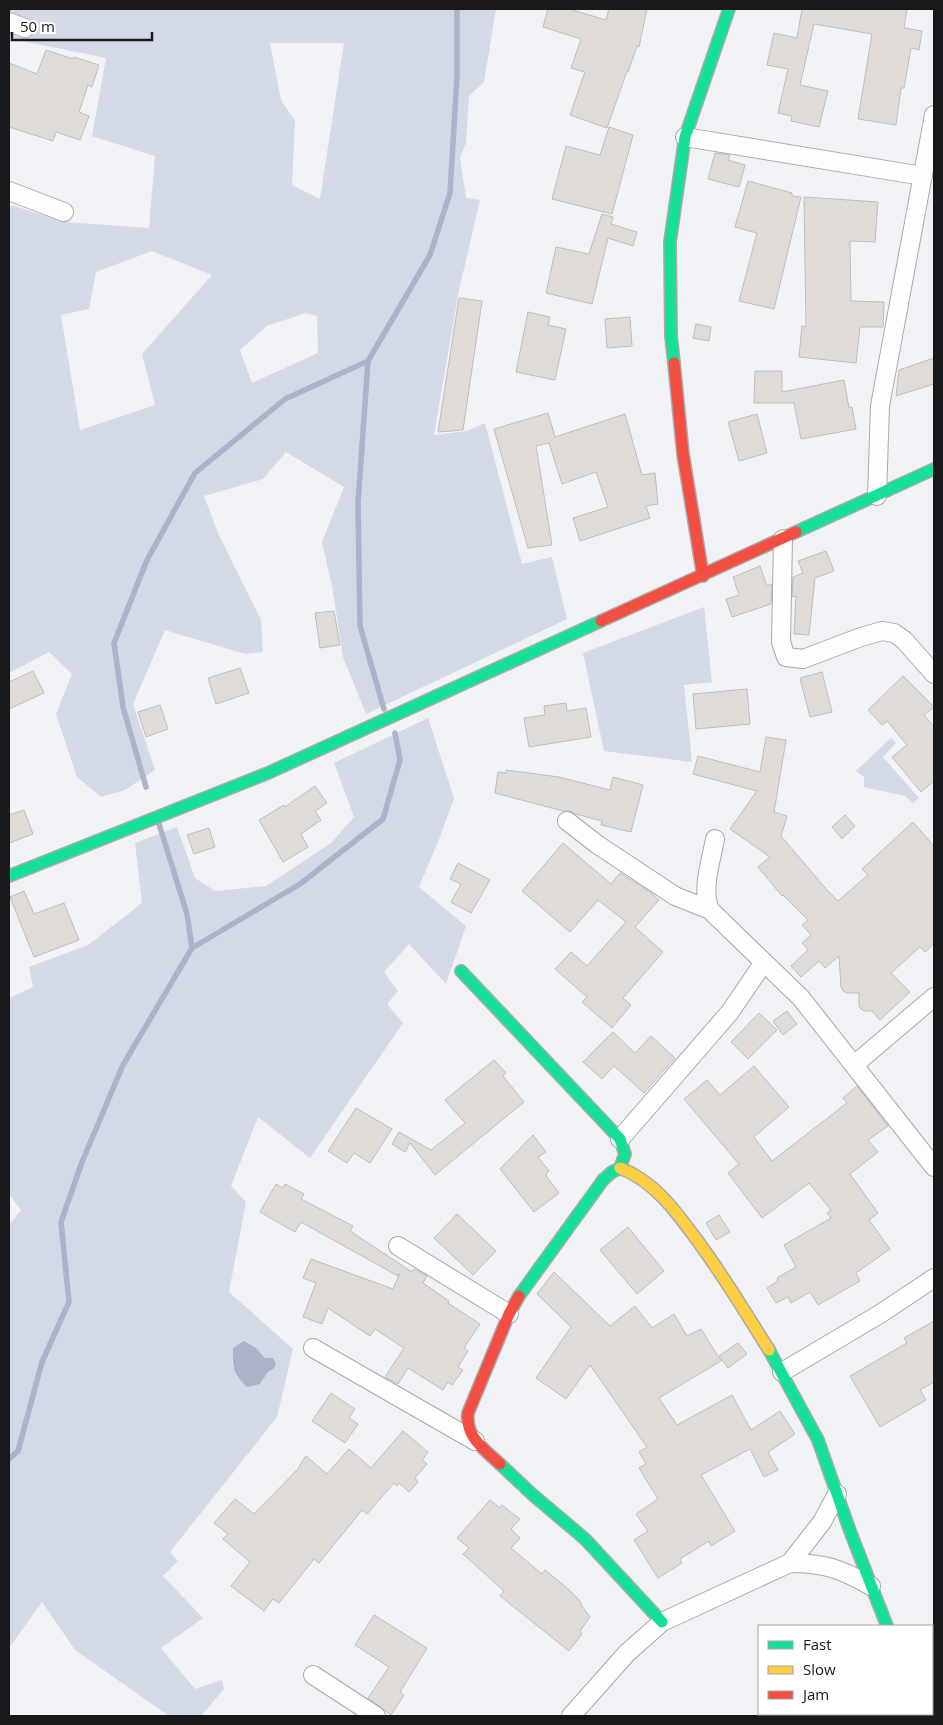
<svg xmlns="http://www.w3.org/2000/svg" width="943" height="1725" viewBox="0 0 943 1725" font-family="'Open Sans',sans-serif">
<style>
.green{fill:#d4d9e7;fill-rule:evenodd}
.water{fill:#abb2c9}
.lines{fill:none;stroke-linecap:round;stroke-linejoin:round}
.stream{stroke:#abb2c9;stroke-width:5.5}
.building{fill:#e1dbd8;stroke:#bdbcbd}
.street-casing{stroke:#a8a9ac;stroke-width:20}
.fast-casing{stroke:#a8a9ac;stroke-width:14}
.slow-casing{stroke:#a8a9ac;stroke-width:14}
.jam-casing{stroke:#a8a9ac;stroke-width:14}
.street{stroke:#fdfdfe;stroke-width:18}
.fast{stroke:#16e098;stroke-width:11}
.slow{stroke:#ffcf43;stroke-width:11}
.jam{stroke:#f24e42;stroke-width:11}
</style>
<rect width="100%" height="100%" fill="#f1f2f6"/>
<path class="green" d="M9 9H496L484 82 469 96 466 143 460 157 466 198 480 200 459 290 434 435 467 431 485 423 522 564 552 557 567 619 366 714 343 657 332 586 322 542 344 487 286 452 263 479 204 496 218 533 261 620 263 652 245 654 165 630 133 704 155 770 125 790 101 797 77 777 56 714 72 674 49 652 9 673V216L11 205 65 222 149 228 155 156 92 136 106 58 17 40 9 34ZM270 43H344L320 199 292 185 295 121 281 100ZM152 251 212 275 142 354 155 405 80 430 61 315 89 309 96 272ZM306 313 317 316 318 353 252 383 240 350 267 326Z
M704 607 712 682 684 685 692 762 604 751 583 653Z
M428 718 454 798 440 837 419 887 466 926 446 984 409 944 384 972 398 991 387 1004 403 1023 310 1158 258 1117 231 1186 246 1202 229 1292 293 1349 277 1417 170 1552 178 1561 163 1576 203 1618 161 1648 195 1689 222 1680 224 1689 201 1716H169L75 1650 42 1602 9 1648V1225L21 1210 9 1194V998L33 987 29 967 88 945 142 903 135 843 177 827 195 878 215 891 266 886 331 843 354 817 334 763ZM256 1348 273 1369 268 1372 260 1384 238 1378 232 1364 233 1349Z
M891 738 896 743 883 757 919 798 913 803 905 796 864 787V777L856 771Z"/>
<path class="water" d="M244 1341 256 1348 265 1358H273L276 1365 273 1369 268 1372 260 1384 247 1387C233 1374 232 1366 233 1348Z"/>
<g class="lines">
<path class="stream" d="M368 361 358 503 360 626 384 709
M146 787 123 707 114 643 147 560 195 473 285 399 368 361 430 255 450 193 457 76V9
M192 948 300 884 383 819 400 760 395 733
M9 1459 18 1451 42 1362 69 1302 61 1222 82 1162 123 1065 192 948 187 914 159 824"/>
</g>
<path class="building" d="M548 9H569L606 20 609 9H647L639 47 637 46 628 72 627 71 607 128 570 115 585 72 571 68 581 39 543 27Z
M802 9H907L904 28 922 31 919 50 911 48 904 88H901L896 125 858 119 872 34 814 24 800 85 828 91 819 127 791 121 792 116 778 113 788 69 767 65 774 33 797 38Z
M46 50 73 59 74 57 99 65 92 87 88 85 79 112 89 116 80 140 56 132 53 141 9 127V63L37 74Z
M609 127 633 135 612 214 552 199 566 146 600 155Z
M715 153 730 155 728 160 745 165 739 187 708 179Z
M748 181 792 193V196L801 197 774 309 739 301 757 233 735 227Z
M804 197 878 202 875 242 850 241 851 301 884 302 883 327H860L856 363 799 357 802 326 806 327Z
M602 214 613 217 611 224 637 232 633 246 608 238 592 304 546 293 556 247 589 254Z
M459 298 482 301 463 430 438 432Z
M528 312 550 317 548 325 566 329 555 380 516 372Z
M630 317 632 346 607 348 605 319Z
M696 324 711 327 709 341 693 338Z
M934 358V384L896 396 899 370Z
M755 371H782V392L844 380 849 408 852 407 856 429 801 439 794 403H754Z
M548 413 555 437 625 414 642 475 655 473 658 504 646 506 650 518 580 541 573 518 608 507 596 472 562 484 549 443 536 446 552 545 528 548 494 429Z
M757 414 767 453 739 461 728 422Z
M826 551 834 571 815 578 809 635 794 634 796 596 792 597 793 577 803 573 798 561Z
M760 566 767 586 772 584 771 604 732 617 726 599 739 595 733 577Z
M334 611 340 645 320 648 315 613Z
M240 668 249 693 216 704 208 678Z
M33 671 44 693 9 709V682Z
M822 672 832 712 810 717 800 678Z
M903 676 934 707 924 715 934 727V781L921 792 892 757 907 745 887 721 882 725 868 710Z
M747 689 750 724 696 729 693 694Z
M566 703 567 711 586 708 591 737 529 747 524 718 545 715 544 706Z
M160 705 168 729 146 737 138 712Z
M766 737 786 740 774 812 787 816 781 836 827 890 838 901 868 875 862 869 913 822 934 846V944L925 952 920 947 891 973 910 992 880 1020 872 1011H865L861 1009 859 1006V993H847L843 991 841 987 839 956 825 968 819 961 801 977 791 966 808 950 802 943 811 935 802 925 808 920 783 895 782 896 758 867 770 857 730 829 757 791 693 774 698 756 760 772Z
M506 770 559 777 610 790 613 777 643 785 631 832 601 825 602 821 576 814 569 811H563L495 793 498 772 506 773Z
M315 786 327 803 315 811 321 820 301 834 308 847 283 862 259 820 284 805 285 807Z
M24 810 33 834 9 843V815Z
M845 815 855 826 842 839 832 827Z
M209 828 215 847 194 854 187 835Z
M563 843 611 884 620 873 650 892 659 900 635 927 663 952 623 998 631 1005 612 1028 582 1002 587 997 555 969 571 952 587 966 626 922 598 900 570 932 522 891Z
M458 863 490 880 471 913 451 902 461 884 450 879Z
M24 891 34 914 64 903 79 940 34 957 10 897Z
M787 1011 797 1024 783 1035 773 1021Z
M759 1013 777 1030 748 1059 731 1042Z
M613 1032 635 1053 651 1036 675 1058 644 1093 614 1066 602 1079 583 1062Z
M494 1060 506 1073 503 1076 524 1102 435 1175 410 1143 405 1152 392 1144 399 1132 431 1150 465 1123 445 1100Z
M754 1066 789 1107 754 1137 772 1161 847 1103 843 1098 857 1086 888 1126 868 1140 878 1152 850 1174 878 1213 869 1220 890 1249 856 1273 860 1281 818 1305 810 1292 791 1303 788 1297 776 1303 767 1288 778 1281 777 1278 796 1267 784 1245 831 1218 827 1213 831 1210 809 1183 762 1218 728 1173 739 1164 684 1099 707 1080 720 1095Z
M356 1108 392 1129 370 1163 354 1153 347 1163 328 1151Z
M533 1135 546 1152 538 1157 549 1171 546 1174 547 1177 559 1193 534 1212 500 1169Z
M276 1184 283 1188 285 1184 304 1194 301 1199 353 1226 350 1231 412 1272 414 1269 427 1276 423 1283 449 1301 448 1303 480 1324 464 1348 468 1351 458 1367 463 1370 452 1385 448 1382 443 1390 408 1368 398 1384 385 1377 404 1348 375 1329 370 1336 328 1308 322 1324 303 1317 316 1283 303 1278 311 1259 393 1289 400 1273 398 1276 301 1222 295 1232 260 1212Z
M457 1214 496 1251 473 1275 434 1238Z
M719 1215 730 1232 716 1240 706 1223Z
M628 1227 664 1271 637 1294 600 1250Z
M554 1272 610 1326 635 1306 652 1328 674 1314 687 1336 701 1329 721 1361 659 1398 677 1425 732 1395 751 1430 780 1411 795 1434 768 1452 778 1470 764 1477 750 1449 701 1475 735 1531 711 1546 709 1541 680 1559 682 1563 658 1578 634 1540 648 1531 636 1514 658 1499 639 1468 646 1464 639 1452 647 1447 590 1365 566 1399 536 1378 571 1327 537 1294Z
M934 1321V1382L920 1390 926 1400 880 1427 850 1376 907 1343 904 1338Z
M738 1343 747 1354 728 1368 719 1356Z
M331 1393 355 1409 349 1418 358 1424 345 1443 312 1421Z
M403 1431 428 1452 422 1460 427 1464 415 1478 418 1482 409 1492 399 1483 397 1486 394 1483 367 1514 362 1510 319 1563 314 1559 279 1603 273 1599 264 1611 231 1586 250 1562 223 1539 228 1534 214 1523 235 1499 254 1514 297 1470 306 1456 327 1474 349 1449 371 1468Z
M490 1500 500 1508 502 1505 520 1519 511 1529 520 1538 511 1548 542 1574 545 1570 566 1587 581 1602 582 1606 590 1617 580 1631 582 1634 569 1651 500 1596 504 1591 463 1554 469 1548 457 1538Z
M374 1615 427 1648 400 1692 404 1695 391 1715 368 1698 389 1667 355 1645Z"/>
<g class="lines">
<g class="street-casing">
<path id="street" d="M9 22 25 28
M685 137 923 176
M9 191 64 212
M877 496 880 406 934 115
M783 539 781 642 786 657 803 659 861 637 882 631 894 633 904 640 934 674
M567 821 598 845 675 896 710 910
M715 839C711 862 701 889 710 910L801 998 934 1167
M854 1065 934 997
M620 1139 730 1012 764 962
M398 1246 509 1314
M313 1348 475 1441
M782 1372 880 1314 934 1278
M790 1563 822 1522 837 1494
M932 1641 934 1640
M313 1675 376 1716
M907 1714V1716
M571 1716 627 1653 662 1622 790 1563C825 1563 841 1569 871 1586"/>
</g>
<g class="fast-casing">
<path id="fast" d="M674 363 671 336 670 242 685 137 729 9
M796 532 934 469
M9 876 268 773 601 621
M461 971 620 1139 625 1154 620 1168 612 1172 603 1180 519 1296
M769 1350 818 1440 850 1531 887 1626
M500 1464 533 1495 585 1539 662 1622"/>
</g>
<g class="slow-casing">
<path id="slow" d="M620 1168C657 1182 680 1217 702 1247 726 1280 747 1315 769 1350"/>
</g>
<g class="jam-casing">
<path id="jam" d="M674 363 683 454 703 576
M601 621 796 532
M500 1464C484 1449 465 1437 468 1413L509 1314 519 1296"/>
</g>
<use href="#street" class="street"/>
<use href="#fast" class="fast"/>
<use href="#slow" class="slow"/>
<use href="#jam" class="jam"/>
</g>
<rect width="943" height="1725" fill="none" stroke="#18181b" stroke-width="20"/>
<rect x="758" y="1625" width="175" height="90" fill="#ffffff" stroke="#a3a3a4"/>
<rect x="768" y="1641" width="25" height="8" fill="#16e098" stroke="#a3a3a4"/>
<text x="803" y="1650" font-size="15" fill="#18181b">Fast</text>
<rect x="768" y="1666" width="25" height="8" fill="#ffcf43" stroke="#a3a3a4"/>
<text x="803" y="1675" font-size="15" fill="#18181b">Slow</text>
<rect x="768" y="1691" width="25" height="8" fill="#f24e42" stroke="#a3a3a4"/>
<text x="803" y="1700" font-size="15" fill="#18181b">Jam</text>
<path d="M12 32v8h140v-8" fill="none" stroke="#18181b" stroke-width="2.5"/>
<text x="20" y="32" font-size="15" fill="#18181b" stroke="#ffffff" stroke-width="4" paint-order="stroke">50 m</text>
</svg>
